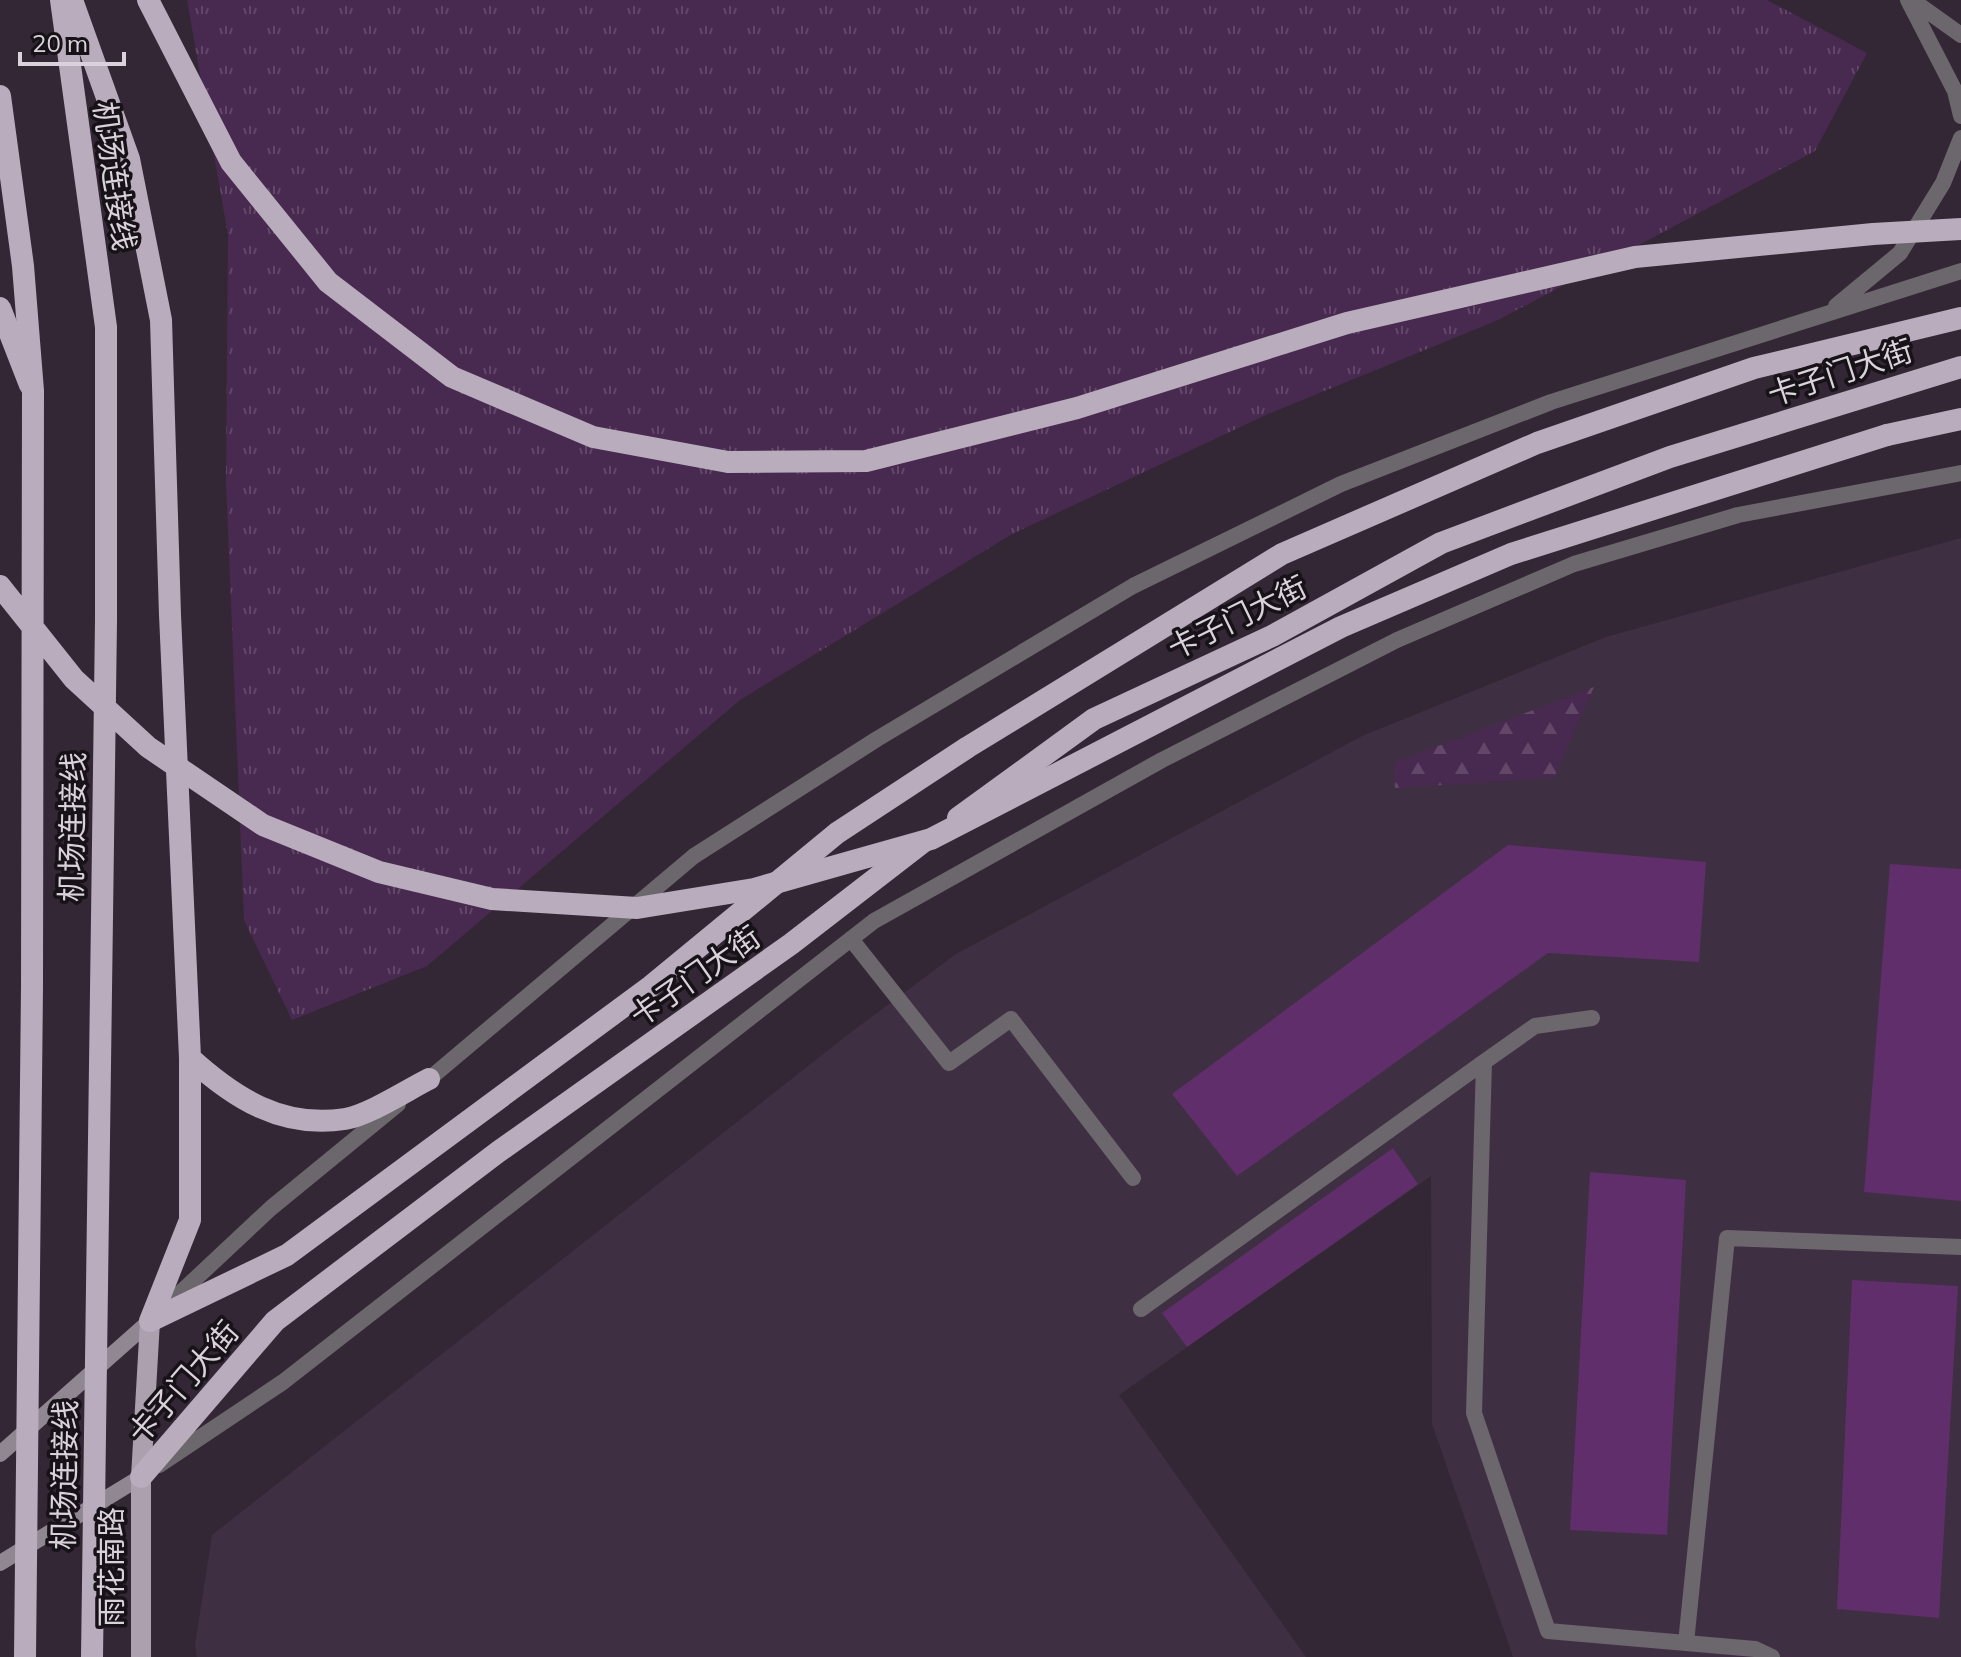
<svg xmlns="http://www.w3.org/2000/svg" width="1961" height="1657" viewBox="0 0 1961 1657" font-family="Mulish,'Noto Sans SC',sans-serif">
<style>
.built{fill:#3f2f42}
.forest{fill:url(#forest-firs)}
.park{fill:url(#park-tufts)}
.building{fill:#602e6a}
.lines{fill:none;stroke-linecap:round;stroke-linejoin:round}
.service{stroke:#6c666d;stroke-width:16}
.tertiary{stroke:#6c666d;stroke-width:16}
.secondary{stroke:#908792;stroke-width:16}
.primary{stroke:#aca0af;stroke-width:20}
.trunk{stroke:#b9acbc;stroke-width:22}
.trunk-bridge{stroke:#b9acbc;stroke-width:22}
.labels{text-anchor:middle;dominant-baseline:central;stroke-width:7;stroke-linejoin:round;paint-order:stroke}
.street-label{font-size:30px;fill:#dad2db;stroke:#171218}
</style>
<defs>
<pattern id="forest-firs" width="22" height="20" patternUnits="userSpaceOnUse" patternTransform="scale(2)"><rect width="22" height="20" fill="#48294f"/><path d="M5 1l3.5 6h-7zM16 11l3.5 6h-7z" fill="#624768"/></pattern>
<pattern id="park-tufts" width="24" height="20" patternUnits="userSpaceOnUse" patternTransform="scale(2)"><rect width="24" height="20" fill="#48294f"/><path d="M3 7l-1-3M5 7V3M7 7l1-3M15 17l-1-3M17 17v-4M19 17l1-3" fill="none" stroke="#624768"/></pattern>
</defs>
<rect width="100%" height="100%" fill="#332735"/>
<path class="built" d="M1961 538V1657H1513L1432 1424 1431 1176 1119 1395 1306 1657H197L195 1645 212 1535 850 1033 956 954 1362 736 1606 637Z"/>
<path class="forest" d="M1594 687 1554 778 1395 788 1393 763Z"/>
<path class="park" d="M187 0H1767L1867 53 1815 151 1498 320 1268 414 1012 534 740 700 427 966 292 1020 244 920 226 482 228 235Z"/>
<path class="building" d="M1508 845 1706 862 1699 962 1548 953 1237 1176 1172 1094Z
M1890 864 1961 869V1201L1864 1192Z
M1393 1148 1418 1184 1187 1347 1162 1313Z
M1590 1172 1686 1180 1667 1535 1570 1530Z
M1852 1280 1958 1286 1939 1618 1837 1609Z"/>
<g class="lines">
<path class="service" d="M851 939 949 1063 1011 1019 1133 1178
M1484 1062 1535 1026 1592 1018
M1141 1309 1484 1062 1474 1413 1548 1631 1755 1649 1772 1657
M1686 1643 1727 1238 1961 1247"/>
<path class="tertiary" d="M1908 0 1955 91 1961 116
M1912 0 1961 35
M1836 306 1900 253 1943 183 1961 138
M422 1085 694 856 877 739 1133 586 1341 484 1551 402 1961 271
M162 1310 271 1208 398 1104
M159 1465 283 1382 874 921 1162 760 1397 640 1574 564 1738 515 1961 473"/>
<path class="secondary" d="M0 1454 150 1321
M0 1563 141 1477"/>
<path class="primary" d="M141 1657V1477L150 1321"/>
<path class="trunk" d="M72 0 129 159 161 320 170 615 190 1058V1220L150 1321
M0 308 30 385
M1887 435 1961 419
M958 818 1094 719 1272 636 1441 543 1670 457 1961 367
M190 1058C234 1098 282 1129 345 1119 369 1115 407 1090 429 1079
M150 1321 287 1255 651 986 837 833 968 747 1282 554 1537 443 1754 368 1961 318
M141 1477 275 1321 498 1152 791 944 923 842"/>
<path class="trunk-bridge" d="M61 0 106 327V621L92 1657
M148 0 231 162 328 282 452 377 593 437 728 462 866 461 1077 408 1347 323 1635 257 1873 234 1961 229
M0 96 23 266 33 391 32 987 25 1657
M0 586 74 679 148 747 263 825 379 872 492 899 637 908 754 889 931 839 1341 627 1511 554 1887 435"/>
</g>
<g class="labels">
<g class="street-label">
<text transform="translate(115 176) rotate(82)">机场连接线</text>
<text transform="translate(1840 372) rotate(-18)">卡子门大街</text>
<text transform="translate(1237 617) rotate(-26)">卡子门大街</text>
<text transform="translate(72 827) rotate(-89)">机场连接线</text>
<text transform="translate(695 976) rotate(-35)">卡子门大街</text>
<text transform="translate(183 1382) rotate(-49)">卡子门大街</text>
<text transform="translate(64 1475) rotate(-89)">机场连接线</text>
<text transform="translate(111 1567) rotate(-90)">雨花南路</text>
</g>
</g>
<path d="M20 52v12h104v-12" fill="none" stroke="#dad2db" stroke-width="4"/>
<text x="32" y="52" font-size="24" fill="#dad2db" stroke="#171218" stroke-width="6" paint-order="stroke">20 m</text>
</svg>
